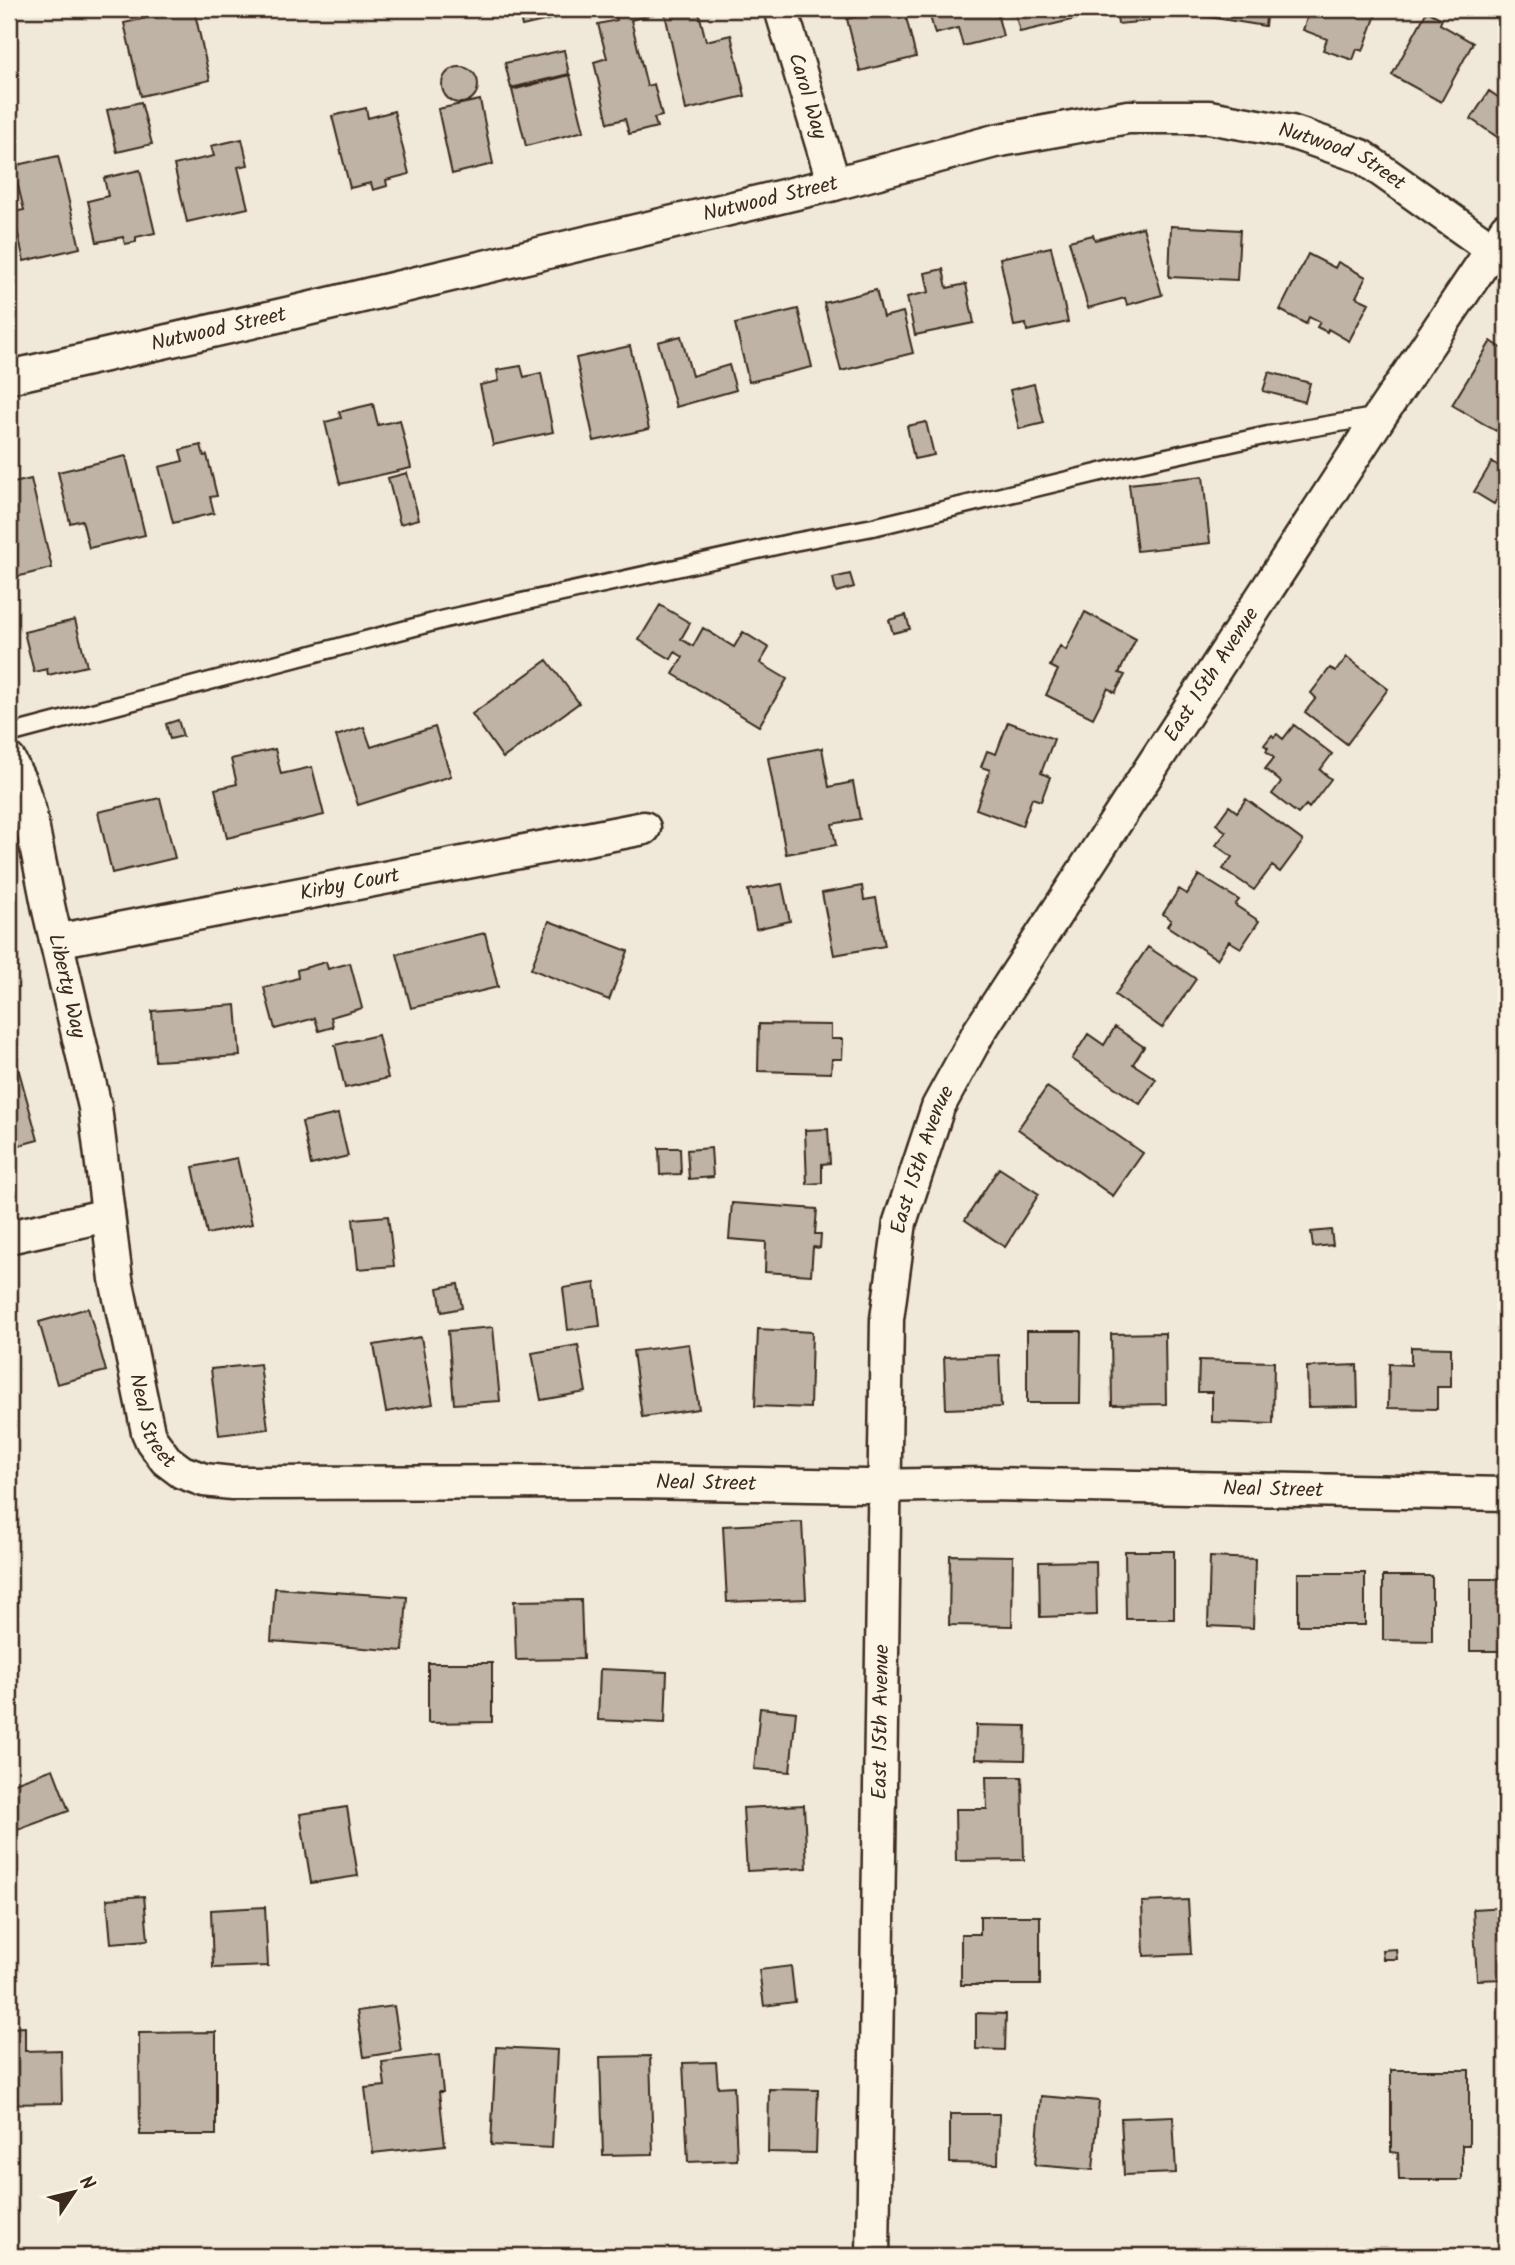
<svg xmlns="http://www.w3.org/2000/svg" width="1515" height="2265" viewBox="0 0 1515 2265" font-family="Kalam,sans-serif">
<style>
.building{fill:#beb3a4;stroke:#3b2a1e;stroke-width:2}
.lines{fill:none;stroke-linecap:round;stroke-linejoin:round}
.lane-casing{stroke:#3b2a1e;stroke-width:21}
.street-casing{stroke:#3b2a1e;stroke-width:37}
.lane{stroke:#fcf5e5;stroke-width:16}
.street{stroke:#fcf5e5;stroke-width:32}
.labels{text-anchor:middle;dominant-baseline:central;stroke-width:7;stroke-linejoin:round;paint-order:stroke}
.street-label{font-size:21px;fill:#3b2a1e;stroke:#fcf5e5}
</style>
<rect width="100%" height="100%" fill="#f0e9d9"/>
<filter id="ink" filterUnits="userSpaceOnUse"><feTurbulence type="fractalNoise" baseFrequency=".0143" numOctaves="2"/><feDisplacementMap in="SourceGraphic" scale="14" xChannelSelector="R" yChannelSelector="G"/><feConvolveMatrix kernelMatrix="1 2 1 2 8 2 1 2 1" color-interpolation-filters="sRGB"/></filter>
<g filter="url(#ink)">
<path class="building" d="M187 9H194L210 80 141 96 124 23Z
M518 9H563L565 16 522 26Z
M614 9H651L653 14 631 20 647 86 654 84 662 116 654 118 657 127 629 134 625 119 608 123 594 62 607 58 598 24 617 20Z
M664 9H698L706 41 731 35 745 96 686 110Z
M885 9H904L916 57 860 71 847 19Z
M928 9H996L1003 36 963 46 958 28 935 34Z
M1014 9H1078L1080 18 1020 32Z
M1116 9H1173L1174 11 1148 14 1149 21 1118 24Z
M1197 9H1267L1265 26 1196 15Z
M1310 9H1378L1363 51 1357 49 1353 60 1323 50 1327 39 1303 30Z
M1427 11 1442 19 1440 24 1473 43 1441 102 1392 75Z
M564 50 569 74 511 88 505 63Z
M442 85a18 18 0 1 1 36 0a18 18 0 1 1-36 0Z
M570 75 584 131 526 146 512 90Z
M1506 85V143L1471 119 1489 91 1498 97Z
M480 100 493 164 452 174 438 109Z
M141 102 152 144 117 152 107 110Z
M366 108 368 118 394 111 409 174 386 180 387 186 373 190 371 183 350 188 332 116Z
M9 120 16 153 9 155Z
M242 139 248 165 238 167 248 208 187 222 174 165 214 156 211 146Z
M58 156 80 248 24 261 13 212 24 210 13 166Z
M140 170 155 233 136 237V242L125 244 123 237 97 242 88 201 108 196 104 178Z
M1171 226 1240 230 1237 280 1169 277Z
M1143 227 1162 295 1127 305 1125 298 1088 308 1069 241 1093 235 1095 240Z
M1051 247 1068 322 1027 331 1026 324 1014 326 1000 258Z
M1308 254 1335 268 1338 262 1366 277 1356 297 1369 303 1349 341 1328 329 1327 332 1317 327 1320 322 1309 317 1306 324 1280 310Z
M943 269 947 288 966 284 974 323 915 335 907 297 929 292 925 273Z
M876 290 883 317 903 312 913 353 841 371 824 303Z
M798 309 812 367 749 382 735 324Z
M681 336 692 376 729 365 736 390 676 407 658 342Z
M1491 341 1506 351V415L1496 431 1452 405Z
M630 346 649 429 594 441 576 358Z
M521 366 524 377 541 373 553 432 493 445 480 385 499 381 497 370Z
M1269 372 1310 383 1305 402 1263 391Z
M1034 384 1044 423 1019 429 1010 390Z
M373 404 378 425 400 420 411 468 340 484 325 422 341 418 339 412Z
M926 422 934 455 914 459 907 426Z
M201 445 204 456 207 455 217 496 210 497 214 513 173 523 159 467 183 461 180 450Z
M126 456 145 535 89 548 82 520 70 523 58 472Z
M1492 462 1506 470V482L1494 504 1474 492Z
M407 473 419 519 400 524 388 478Z
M1203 476 1210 543 1137 551 1129 484Z
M31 479 52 568 12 578 9 566V484Z
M850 574 854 587 836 592 833 578Z
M660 605 690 623 681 639 693 646 703 628 734 647 743 632 769 648 760 663 787 679 759 726 673 674 683 657 675 652 671 659 639 640Z
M1085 612 1136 639 1119 673 1125 675 1115 693 1108 688 1093 718 1046 695 1058 670 1050 666 1060 646 1066 650Z
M906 615 910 629 893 633 889 620Z
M75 620 87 666 48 675 47 669 34 672 24 632Z
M1347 657 1388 689 1347 744 1305 712 1316 698 1311 693 1330 668 1336 671Z
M547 660 579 703 503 758 472 714Z
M178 720 183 736 170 739 166 724Z
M1008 722 1054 739 1041 773 1050 777 1041 801 1032 798 1022 826 976 809 990 770 981 767 987 751 996 754Z
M1294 725 1332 754 1320 770 1331 779 1309 808 1306 805 1298 814 1272 794 1281 782 1265 769 1274 758 1266 751 1268 748 1264 745 1272 735 1274 737 1277 734 1283 739Z
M364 727 371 747 435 727 451 776 358 805 336 736Z
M822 748 829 787 853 782 860 819 832 824 836 845 786 854 768 758Z
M275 749 281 774 312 767 324 815 227 838 215 789 237 784 231 759Z
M160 798 175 858 112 873 98 812Z
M1246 799 1303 841 1280 872 1272 866 1254 890 1223 869 1232 857 1216 845 1226 832 1216 824 1229 806 1237 812Z
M1199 875 1239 900 1235 905 1259 921 1241 948 1229 941 1217 959 1167 926 1171 920 1163 914 1179 889 1187 894Z
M782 884 790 921 756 929 748 890Z
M862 886 864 900 876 898 885 946 834 955 822 893Z
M549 921 628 951 609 1000 531 969Z
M485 933 498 987 411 1008 397 954Z
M1148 947 1196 979 1162 1028 1115 995Z
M326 962 328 969 350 963 362 1008 331 1017 333 1027 319 1031 315 1018 275 1029 264 988 298 978 297 970Z
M236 1005 240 1056 155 1061 152 1011Z
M759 1024 831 1025V1039H843L842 1059H832L831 1073 758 1071Z
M1115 1027 1144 1047 1133 1064 1156 1079 1140 1104 1072 1059 1088 1034 1104 1045Z
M378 1035 388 1078 345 1088 335 1045Z
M17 1064 38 1140 9 1148V1066Z
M1047 1087 1143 1153 1113 1196 1018 1129Z
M338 1114 348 1156 311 1165 302 1122Z
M828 1129 830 1163 822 1164V1183L807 1184 805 1130Z
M659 1148H680L681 1174 660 1175Z
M711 1148 713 1177 689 1179 687 1150Z
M237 1158 252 1224 207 1234 193 1167Z
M999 1168 1039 1194 1005 1247 965 1220Z
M732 1203 817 1209 815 1234H821L820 1248 813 1247 811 1275 765 1272 766 1242 729 1239Z
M388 1216 394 1266 358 1269 353 1219Z
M1331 1230 1333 1245 1313 1247 1311 1232Z
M595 1283 600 1326 568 1330 563 1288Z
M458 1284 462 1308 442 1312 438 1288Z
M88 1308 106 1371 57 1384 39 1322Z
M493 1327 500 1401 454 1404 448 1331Z
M758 1329 812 1332 810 1408 755 1406Z
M1027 1331H1081L1080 1403H1027Z
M1165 1333 1166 1404 1112 1405 1111 1334Z
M421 1337 433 1404 386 1412 374 1345Z
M689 1344 699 1409 642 1417 633 1351Z
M578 1345 586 1392 541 1400 532 1353Z
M1411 1347 1451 1348V1387H1437V1409L1388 1408 1389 1364 1411 1365Z
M999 1355 1001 1407 946 1409 944 1357Z
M1199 1360 1274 1362 1273 1424 1212 1422V1392H1198Z
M1499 1363H1506V1410H1499Z
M260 1364 268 1429 219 1435 211 1369Z
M1357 1365 1358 1406 1308 1407 1307 1367Z
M802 1522 806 1599 727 1602 723 1526Z
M1125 1551H1174V1619H1126Z
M950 1555 1013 1556 1012 1626 949 1625Z
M1210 1557 1255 1559 1253 1628 1208 1626Z
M1096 1561 1097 1615 1040 1617 1039 1562Z
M1298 1573H1365V1625H1298Z
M1383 1576H1432V1641L1383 1640Z
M1470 1579H1506V1651H1470Z
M275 1588 407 1597 403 1651 271 1641Z
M581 1600 583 1659 516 1660 514 1601Z
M428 1663H492V1722L428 1723Z
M600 1669 667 1672 665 1723 598 1720Z
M760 1708 796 1712 790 1772 754 1769Z
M976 1725 1026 1726 1025 1760 975 1759Z
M53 1769 69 1811 9 1833V1785Z
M986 1777H1022L1024 1860 956 1861 955 1809H987Z
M804 1805 807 1868 747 1871 743 1808Z
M347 1807 358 1876 311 1883 300 1814Z
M144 1896 148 1940 111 1943 107 1899Z
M1188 1900 1191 1954 1144 1956 1142 1902Z
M265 1907 268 1966 213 1968 211 1910Z
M1506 1907V1979L1477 1980 1473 1909Z
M980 1916H1040V1985H961V1934H980Z
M1396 1949 1397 1959H1383L1382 1950Z
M791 1966 795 2002 764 2006 759 1970Z
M394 2006 401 2051 364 2057 357 2011Z
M976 2013 1006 2014 1005 2050 976 2049Z
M25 2027V2051L61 2050 62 2103 9 2104V2028Z
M216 2032V2135H140L139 2033Z
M496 2047 557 2050 552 2148 491 2145Z
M439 2055 443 2092H439L445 2145 373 2153 365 2088 385 2086 382 2062Z
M650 2056 653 2154 603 2155 600 2057Z
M716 2062 718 2087 734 2086 737 2160 688 2162 683 2063Z
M1391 2070H1469V2145H1462V2180H1399L1398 2153 1391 2152Z
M769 2089 818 2090 816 2153 768 2152Z
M1041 2096 1099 2101 1093 2170 1035 2165Z
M950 2114H999L998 2164 950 2163Z
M1173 2116 1176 2173 1124 2175 1121 2118Z"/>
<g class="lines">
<g class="lane-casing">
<path id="lane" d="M9 734 445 619 794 542 873 527 1130 465 1268 435 1380 416"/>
</g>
<g class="street-casing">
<g id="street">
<path id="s1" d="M781 9 834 184"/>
<path id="s2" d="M9 377 295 312 834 184 995 141 1128 117H1209L1291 132 1361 156 1506 259"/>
<path id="s3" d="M9 760 20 782 29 809 49 910 95 1107 116 1279 148 1432 152 1441 166 1460 182 1472 204 1480 232 1483 635 1482 866 1486 988 1484 1506 1494"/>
<path id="s4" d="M56 941 644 828"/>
<path d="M9 1237 108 1215"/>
<path id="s5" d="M873 2256 887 1319 900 1222 938 1107 979 1032 1380 416 1506 229"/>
</g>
</g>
<use href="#lane" class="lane"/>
<use href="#street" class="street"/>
</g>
</g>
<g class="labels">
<g class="street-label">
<text stroke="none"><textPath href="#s1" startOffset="91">Carol Way</textPath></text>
<text stroke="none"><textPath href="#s2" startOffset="1370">Nutwood Street</textPath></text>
<text stroke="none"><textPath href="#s2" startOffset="782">Nutwood Street</textPath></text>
<text stroke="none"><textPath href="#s2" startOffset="215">Nutwood Street</textPath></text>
<text stroke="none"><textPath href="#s5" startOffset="1668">East 15th Avenue</textPath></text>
<text stroke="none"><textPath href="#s4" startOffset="299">Kirby Court</textPath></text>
<text stroke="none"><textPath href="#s3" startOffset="234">Liberty Way</textPath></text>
<text stroke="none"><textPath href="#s5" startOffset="1101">East 15th Avenue</textPath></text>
<text stroke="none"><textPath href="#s3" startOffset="679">Neal Street</textPath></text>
<text stroke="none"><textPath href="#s3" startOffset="1267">Neal Street</textPath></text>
<text stroke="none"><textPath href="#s3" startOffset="1834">Neal Street</textPath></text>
<text stroke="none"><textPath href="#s5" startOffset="534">East 15th Avenue</textPath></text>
</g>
</g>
<rect width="1515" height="2265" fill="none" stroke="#fcf5e5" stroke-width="35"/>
<rect x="18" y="18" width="1480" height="2230" fill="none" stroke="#3b2a1e" stroke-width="2.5" filter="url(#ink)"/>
<g transform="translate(74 2192) rotate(55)" stroke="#fcf5e5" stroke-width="5" paint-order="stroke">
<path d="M0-5L12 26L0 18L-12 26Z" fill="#3b2a1e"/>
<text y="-10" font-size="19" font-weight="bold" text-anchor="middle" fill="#3b2a1e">N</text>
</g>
</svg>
